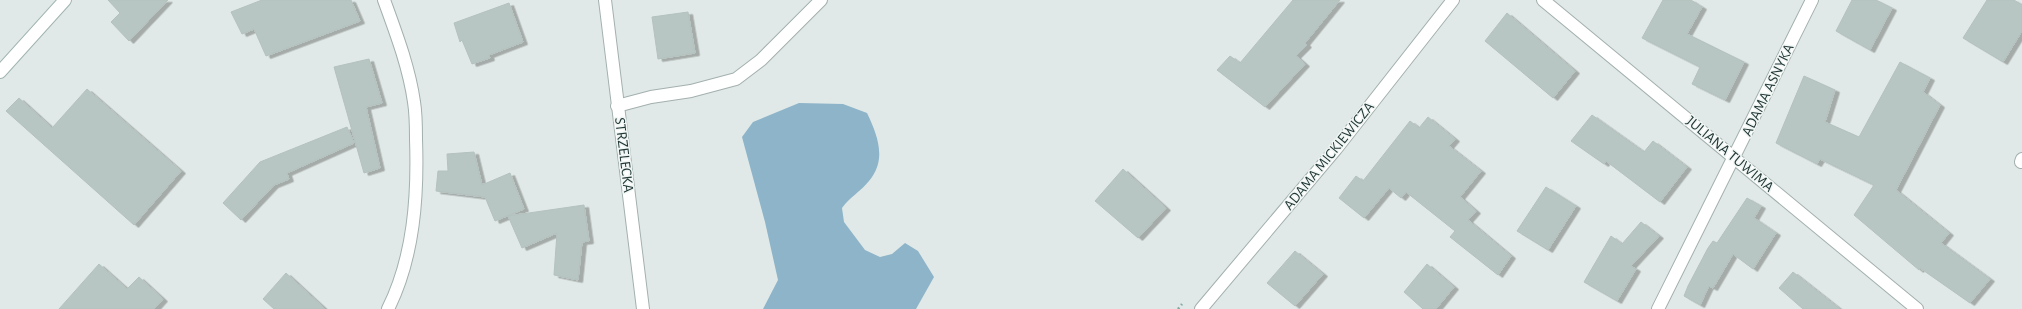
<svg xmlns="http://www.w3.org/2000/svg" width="2022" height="309" viewBox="0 0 2022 309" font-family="'Alegreya Sans',sans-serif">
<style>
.water{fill:#8db4c9}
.building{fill:#b8c6c3;stroke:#b3c2be;filter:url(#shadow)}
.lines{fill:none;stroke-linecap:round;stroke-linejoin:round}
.street-casing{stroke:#a3b0ae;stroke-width:14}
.secondary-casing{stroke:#a0b4b0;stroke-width:14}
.path{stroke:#83a9a5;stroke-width:2.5;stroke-dasharray:2 3;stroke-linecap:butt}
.street{stroke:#fff;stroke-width:12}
.secondary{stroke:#fff;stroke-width:12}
.labels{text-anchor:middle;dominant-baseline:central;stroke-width:3;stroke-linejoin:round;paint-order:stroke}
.street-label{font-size:15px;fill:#223736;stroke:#f0f6f4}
</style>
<defs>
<filter id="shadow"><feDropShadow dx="4.5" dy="2.5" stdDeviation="0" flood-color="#0004"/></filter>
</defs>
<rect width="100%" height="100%" fill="#e0e9e7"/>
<path class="water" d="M799 103 843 104 867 113C878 136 887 160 869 181 861 191 850 197 842 208L844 222 865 250 880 257 892 254 905 243 918 251 934 277 916 309H763L778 280 765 222 742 137 753 122Z"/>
<path class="building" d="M108 0H168L129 41 111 22 120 13Z
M262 0H351L360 21 266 56 254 29 242 34 231 12Z
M1293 0H1340L1305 43 1307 45 1296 56 1305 64 1265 107 1217 70 1230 56 1240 63Z
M1663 0H1691L1702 7 1687 34 1744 62 1725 100 1692 84 1700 67 1642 38Z
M1852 0H1876L1892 8 1870 50 1836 31Z
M1987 0H2014L2022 5V31L2003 62 1963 38Z
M509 3 523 42 489 55 490 58 472 64 462 40 460 42 454 23Z
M688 12 695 53 658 59 652 17Z
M1507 13 1575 71 1553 98 1485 41Z
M369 59 382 103 366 107 380 168 364 173 334 67Z
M1900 62 1930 78 1923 92 1940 105 1896 190 1949 233 1941 243 1990 279 1970 303 1920 268 1919 270 1854 215 1874 185 1820 159 1817 164 1776 143 1804 76 1835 90 1825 122 1859 137Z
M87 89 181 171 134 225 6 111 19 98 52 128Z
M1592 115 1644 152 1653 141 1687 167 1660 202 1606 161 1604 164 1571 141Z
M1428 117 1455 139 1449 146 1481 171 1460 197 1476 211 1468 220 1511 256 1498 275 1450 237 1455 231 1406 192 1401 198 1389 188 1364 218 1339 198 1356 176 1363 181 1410 121 1419 128Z
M347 127 354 143 287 173 289 179 274 185 241 220 223 203 260 162Z
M474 152 482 185 510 173 524 209 495 221 485 197 436 191 438 171H448L447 154Z
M1123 169 1166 208 1138 238 1095 201Z
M1546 187 1576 206 1548 250 1517 231Z
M1747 198 1761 206 1754 218 1776 233 1753 269 1733 254 1713 288 1709 286 1700 305 1684 296 1688 286 1708 248 1713 241 1717 243Z
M584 205 589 241 582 242 578 280 554 275 557 233 522 248 508 216Z
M1641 222 1659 236 1631 266 1636 269 1617 301 1584 282 1611 236 1622 244Z
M1295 251 1323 274 1295 306 1267 283Z
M99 264 127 289 139 277 163 299 154 309H59Z
M1427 264 1454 287 1436 309H1423L1404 292Z
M1793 272 1840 309H1803L1779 288Z
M286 273 325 309H274L263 299Z"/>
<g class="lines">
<g class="street-casing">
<path id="street" d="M384 0C396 33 409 67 414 102 416 114 416 127 416 139 418 196 414 257 388 309
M605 0 643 309
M1543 0 1917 309
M617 106 651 97 691 91 736 79 761 60 821 0
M2021 162 2022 159
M1201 309 1336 149 1453 0
M1658 309 1812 0"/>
</g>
<g class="secondary-casing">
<path id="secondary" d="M0 72 65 0"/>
</g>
<path class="path" d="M1178 309 1182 304"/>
<use href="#street" class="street"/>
<use href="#secondary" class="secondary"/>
</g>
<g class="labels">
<g class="street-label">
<text transform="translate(1768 90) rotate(-64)">ADAMA ASNYKA</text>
<text transform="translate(1730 154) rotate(40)">JULIANA TUWIMA</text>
<text transform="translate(624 155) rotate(83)">STRZELECKA</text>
<text transform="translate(1329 156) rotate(-51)">ADAMA MICKIEWICZA</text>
</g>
</g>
</svg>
